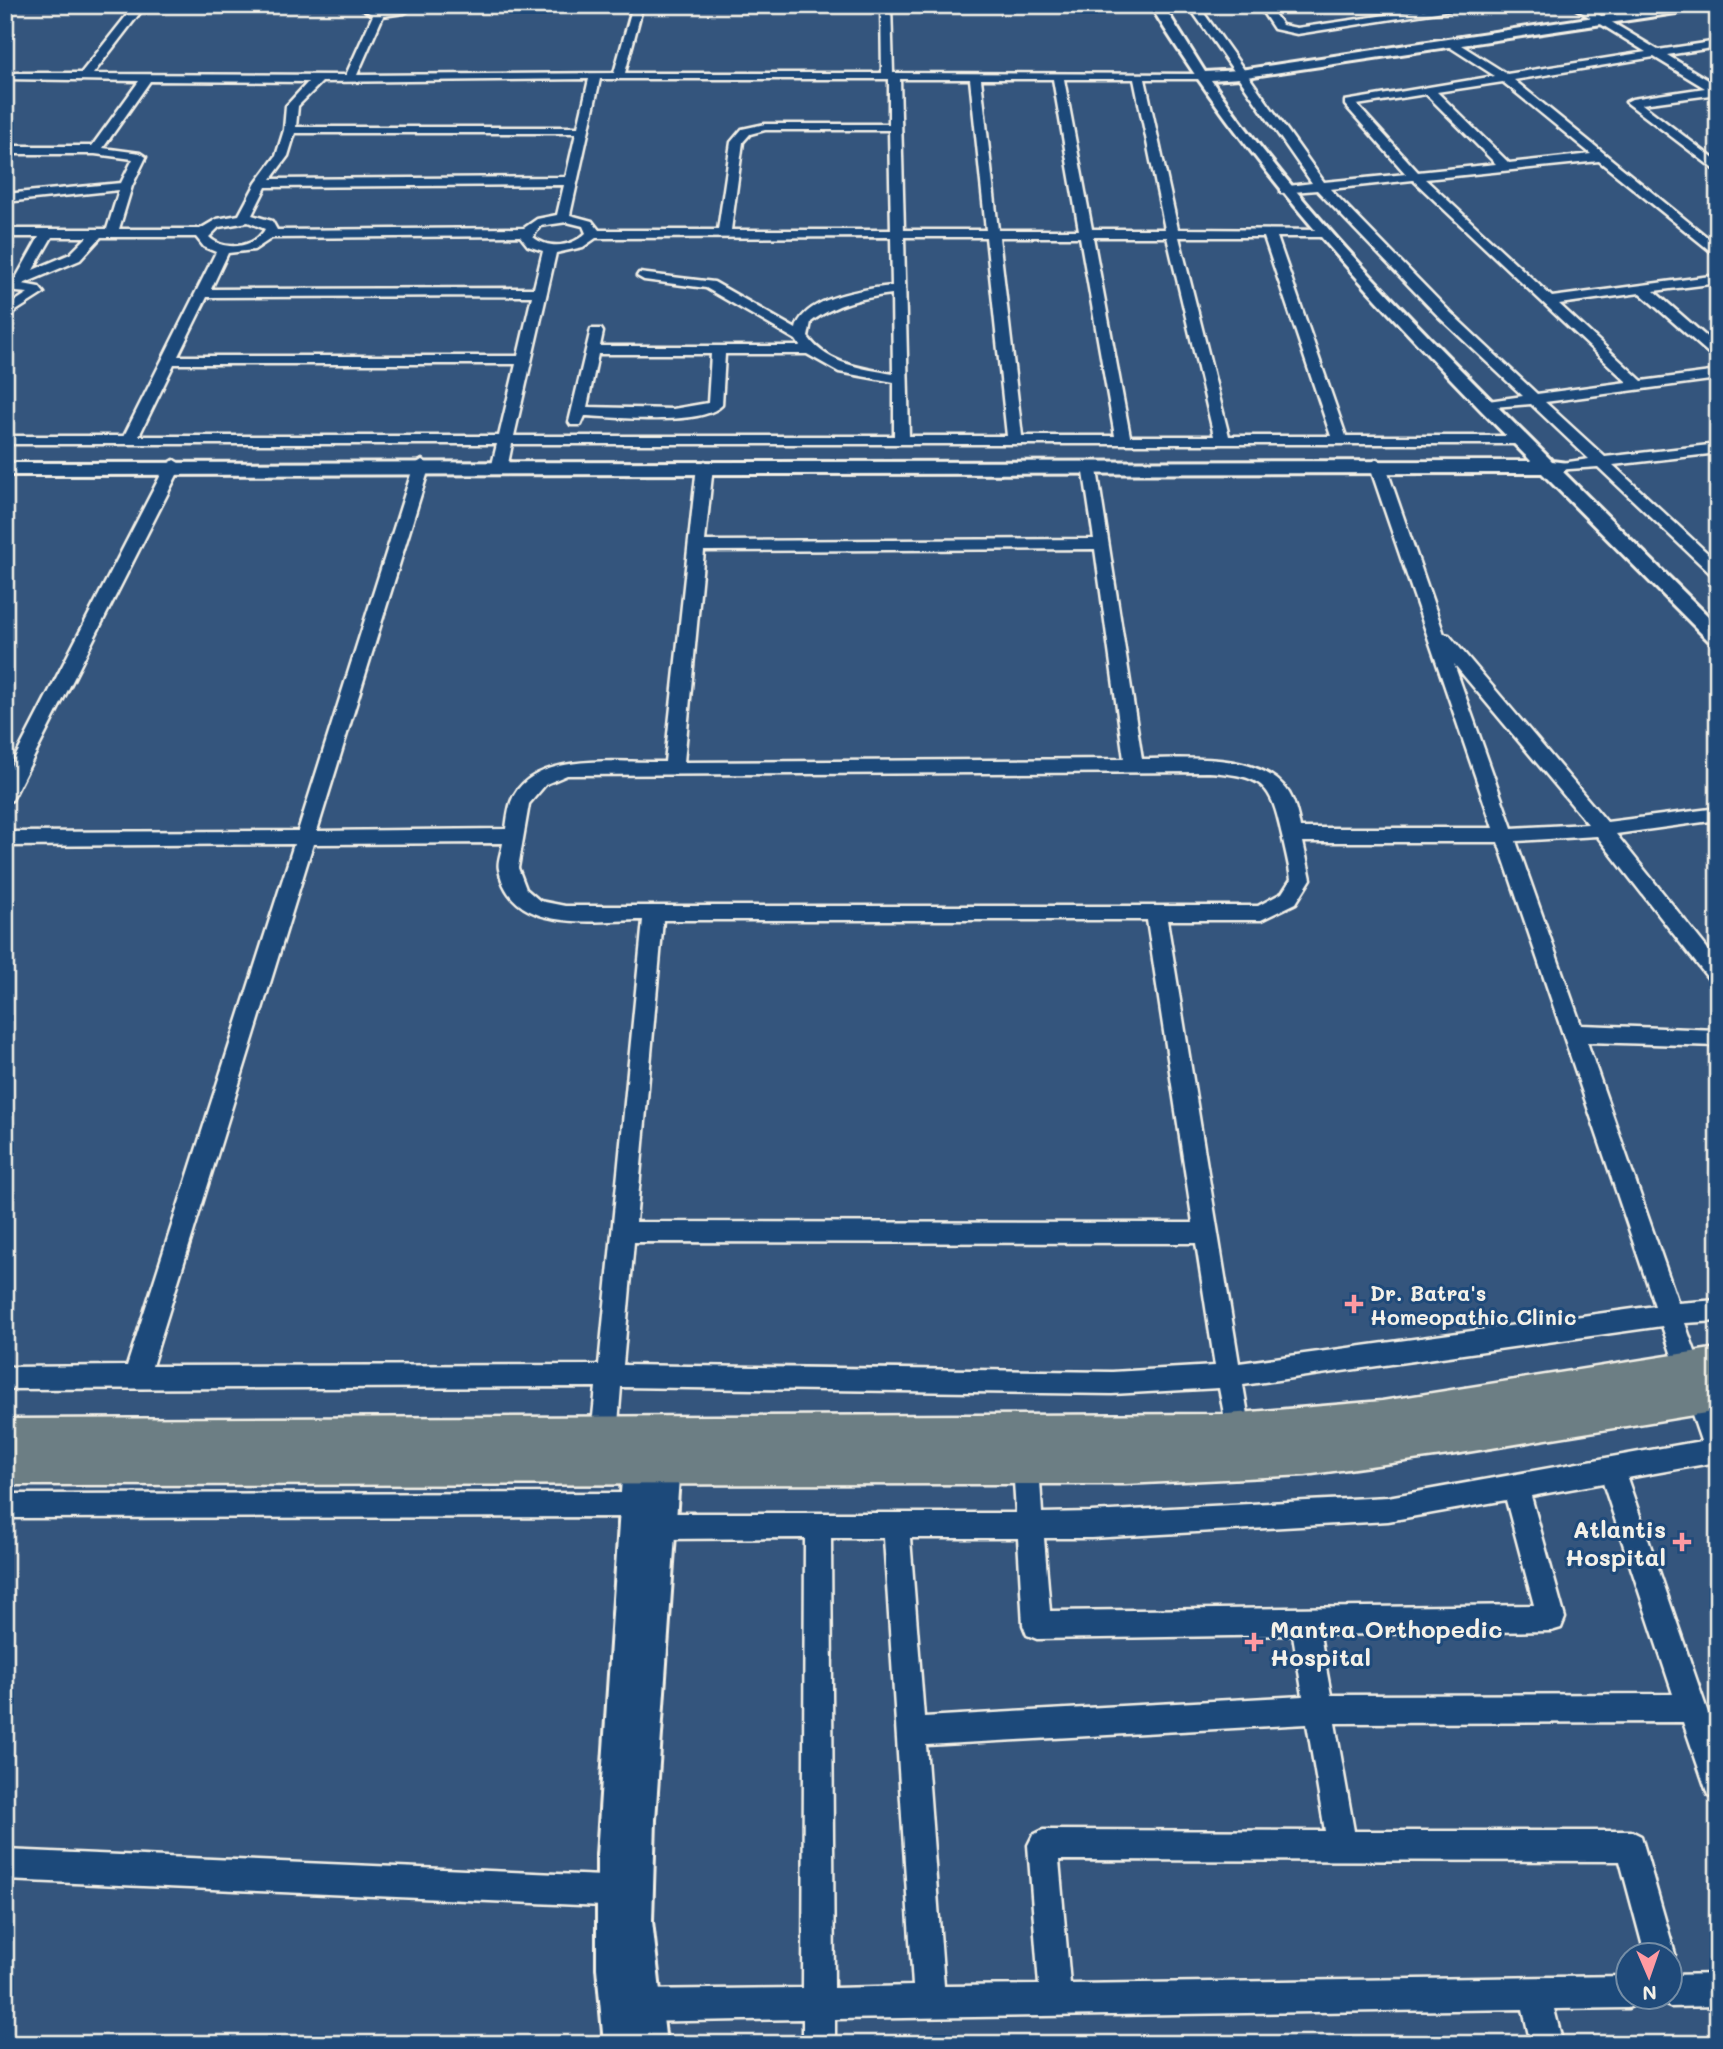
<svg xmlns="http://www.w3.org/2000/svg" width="1723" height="2049" viewBox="0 0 1723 2049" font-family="Mali,sans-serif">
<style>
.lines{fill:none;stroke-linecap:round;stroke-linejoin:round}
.minor-casing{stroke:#f4f1e8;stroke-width:5}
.tertiary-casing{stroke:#f4f1e8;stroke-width:6}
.primary-casing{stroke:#f4f1e8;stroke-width:5}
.minor{fill:#1f4a7a;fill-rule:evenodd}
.tertiary{fill:#1f4a7a;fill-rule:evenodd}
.primary{fill:#6c7e84;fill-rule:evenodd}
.poi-dot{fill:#ff9aa2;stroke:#1f4a7a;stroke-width:2.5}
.labels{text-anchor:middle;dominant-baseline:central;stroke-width:6;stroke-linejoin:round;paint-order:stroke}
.poi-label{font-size:21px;font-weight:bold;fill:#f4f1e8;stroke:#1f4a7a;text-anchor:start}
.near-poi-label{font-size:24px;font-weight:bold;fill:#f4f1e8;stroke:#1f4a7a;text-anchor:end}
</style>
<rect width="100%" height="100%" fill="#34557d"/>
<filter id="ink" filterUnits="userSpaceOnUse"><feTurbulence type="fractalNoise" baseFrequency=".0143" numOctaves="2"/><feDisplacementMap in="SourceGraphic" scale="14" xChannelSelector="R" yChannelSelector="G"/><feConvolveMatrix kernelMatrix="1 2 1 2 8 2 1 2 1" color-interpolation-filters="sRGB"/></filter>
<g filter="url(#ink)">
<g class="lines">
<g class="minor-casing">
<path id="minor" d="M135 5H146L93 74 346 75 373 15 356 5 386 10 418 5 404 13 383 16 357 75 614 73 633 5H643L625 73H882L881 5H891L893 73 1205 74 1207 76 1201 79H1145L1178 229 1326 230V236L1321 237H1277L1346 436H1521L1528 440 1521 444H512L507 469 499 474 491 469 497 444H5V436H124L216 252 204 247 196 237H101L80 260 23 284 39 287 44 293 5 318V308L28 293 5 291V278H16L39 237H5V229H107L119 190 5 202V194L121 183 133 159 95 154H5V146H92L139 81 5 79V73H81ZM589 79 578 127H296L298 106 322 82ZM600 79H889V124H765L742 129 731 142 718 230H599L592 221 570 215ZM900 79H970L986 230H904ZM981 79H1053L1079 230H998ZM1064 79H1134L1165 229H1092ZM150 81 308 82 286 106 284 130 276 156 256 183 239 215 217 219 200 229H119L132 186 146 157 140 153 103 148ZM765 130H889L891 230H731L743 142 750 134ZM295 133H576L566 177 271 179 288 156ZM564 185 557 215 537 219 524 228 277 230 272 221 252 215 266 187ZM248 222 265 229C255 248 224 252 209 237L219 227ZM567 222 583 226 586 233C572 247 549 250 533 237L540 226ZM520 236 528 246 543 251 534 288 211 289 228 253 254 250 272 238ZM52 237H87L70 254 33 270ZM891 237 892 286C864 289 804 297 796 329L714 282 639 273 637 276 644 280 706 288 796 340 800 346H600L603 332 601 329H591L569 422 571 425H581L585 416C616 417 701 427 722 405L725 354H807L839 372 894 382V436H514L556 253 583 247 596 238ZM904 237H986L1007 436H909ZM999 237H1080L1115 436H1022ZM1093 237H1167L1214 436H1130ZM1179 237H1264L1331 436H1229ZM892 294 893 374C862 368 828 365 808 337L811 322C836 303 862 298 892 294ZM532 296 518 356H178L207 297ZM598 354H711L708 403 673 409 587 407ZM174 364H516L499 436H139Z
M1188 5H1198L1324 182 1406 174 1345 105V101L1495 76 1445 44V40H1453L1507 74 1646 52 1570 5H1583L1658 50 1718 41V47L1667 55 1718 86V94L1642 104 1718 162V172L1626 102 1632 99 1705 88 1654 57 1514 80 1718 246V257L1599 161 1425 179 1552 297 1718 275V283L1654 291 1718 347V358L1713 357 1640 293 1559 304 1642 381 1718 371V379L1545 402 1605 457 1718 444V453L1613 465 1718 563V577L1712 575 1598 467 1555 470 1552 467 1555 464 1589 459 1531 404 1481 408 1479 405 1481 402 1523 396 1441 319 1317 190 1281 193V187L1312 183ZM1503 82 1591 154 1509 163 1437 92ZM1426 94 1496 164 1418 172 1357 105ZM1413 180 1627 382 1537 394 1451 313 1330 189Z
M1258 5H1268L1282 25 1297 28 1454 5H1482L1297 34 1274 29Z
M1377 459 1385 464 1444 634 1449 635 1607 822 1718 808V820L1616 834 1718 962V985L1711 982 1597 836 1516 841 1581 1025 1718 1030V1046L1587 1042 1678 1303 1718 1300V1321L1685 1323 1718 1417V1466L1711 1463 1627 1478 1718 1742V1799L1708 1795 1683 1722 1335 1723 1354 1831H1631L1641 1836 1675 1954 1671 1965 1670 1954H1645L1620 1861 1059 1860 1070 1984 1628 1976V1996H1642L1639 2003 1628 2008 1554 2009 1563 2044H1531L1523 2009 835 2019V2044H803V2019L633 2022 622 2017 617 2006 622 1995 633 1990 803 1988 805 1538 659 1539 650 1535 646 1526 650 1517 659 1513H1016L1013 1465 1017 1457 1026 1453 1035 1457 1039 1465 1042 1513 1091 1512 1388 1497 1701 1441 1662 1326 1243 1385 1251 1432 1247 1440 1238 1444 1229 1440 1219 1388 1112 1394 621 1387 617 1436 613 1444 604 1448 595 1444 591 1436 596 1387 5 1389V1367L127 1366 294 844 5 846V832L298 831 414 465 422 460 430 465 317 831 506 829C507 821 508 811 511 802 530 750 621 763 665 762L697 466 705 461 713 466 705 541 1094 539 1083 466 1086 463H1096L1142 759C1185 759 1262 751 1289 793 1295 803 1298 816 1300 828H1493L1369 464ZM1095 549 1124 759 684 762 704 551ZM1454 664 1588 824 1512 828ZM1209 772C1264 776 1271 784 1282 835 1285 849 1289 864 1291 879L1282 893 1258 906H565L540 901 526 889 518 868 529 804 546 784 567 775ZM1303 842H1498L1655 1306 1239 1363 1167 920H1261L1296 903 1311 879ZM503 843C502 851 497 862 499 869 511 935 595 920 643 920L599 1365 152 1366 313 844ZM663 920H1147L1193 1223 636 1222ZM634 1242 1196 1243 1215 1366 1112 1372 623 1365ZM1603 1483 1673 1694 1331 1695 1320 1635 1551 1631 1561 1628 1565 1618 1531 1496ZM1506 1500 1534 1605 1050 1611 1044 1538H1091L1388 1521ZM831 1538H884L913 1986 834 1988ZM910 1538H1018L1023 1625 1027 1635 1037 1639 1293 1635 1303 1696 924 1717ZM1307 1724 1325 1831 1043 1830 1033 1835 1028 1845 1039 1985 944 1986 926 1745Z
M174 460 182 465 14 796 12 800 5 802V777L166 465Z
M648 1493 657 1496 661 1505 657 1514 648 1517 5 1518V1494Z
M5 1850 626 1877 637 1881 641 1892 637 1903 626 1907 5 1880Z
M1718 1974V2006L1670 2007 1659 2002 1657 1996H1670V1975Z"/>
</g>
<g class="tertiary-casing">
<path id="tertiary" d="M1150 5H1163L1205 72 1240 70 1675 5H1709L1703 9 1240 78 1211 80C1308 220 1432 341 1552 461L1567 463 1569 467 1563 472 1718 626V644L1711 643 1542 473 5 475V463L1531 461C1391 319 1254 176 1150 5Z
M640 1433 653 1441 665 1434 676 1439 681 1449 655 1820 652 1921 666 2044H604L597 1968V1855L624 1448 629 1438Z"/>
</g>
<g class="primary-casing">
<path id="primary" d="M1718 1348V1411L1449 1455 1305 1475 1125 1484 5 1485V1419L1228 1414 1382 1401Z"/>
</g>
<use href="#minor" class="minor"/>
<use href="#tertiary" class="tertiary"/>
<use href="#primary" class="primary"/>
</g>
</g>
<g class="poi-dot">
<path d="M1350.5 1293.5h7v7h7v7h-7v7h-7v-7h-7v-7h7z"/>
<path d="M1678.5 1531.5h7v7h7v7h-7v7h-7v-7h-7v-7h7z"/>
<path d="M1250.5 1631.5h7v7h7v7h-7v7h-7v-7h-7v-7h7z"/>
</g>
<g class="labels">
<g class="poi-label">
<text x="1370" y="1292">Dr. Batra's<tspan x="1370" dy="24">Homeopathic Clinic</tspan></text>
</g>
<g class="near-poi-label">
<text x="1666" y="1528">Atlantis<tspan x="1666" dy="28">Hospital</tspan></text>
<text x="1270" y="1628" text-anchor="start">Mantra Orthopedic<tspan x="1270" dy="28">Hospital</tspan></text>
</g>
</g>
<rect width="1723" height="2049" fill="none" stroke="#1f4a7a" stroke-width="28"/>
<rect x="14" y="14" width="1695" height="2021" fill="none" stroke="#f4f1e8" stroke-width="2.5" filter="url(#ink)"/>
<g transform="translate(1649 1976) rotate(178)"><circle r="33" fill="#1f4a7a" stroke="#748da6" stroke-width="2"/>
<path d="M0-5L12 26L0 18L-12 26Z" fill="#ff9aa2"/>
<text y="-10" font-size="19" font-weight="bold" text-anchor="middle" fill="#f4f1e8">N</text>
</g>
</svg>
